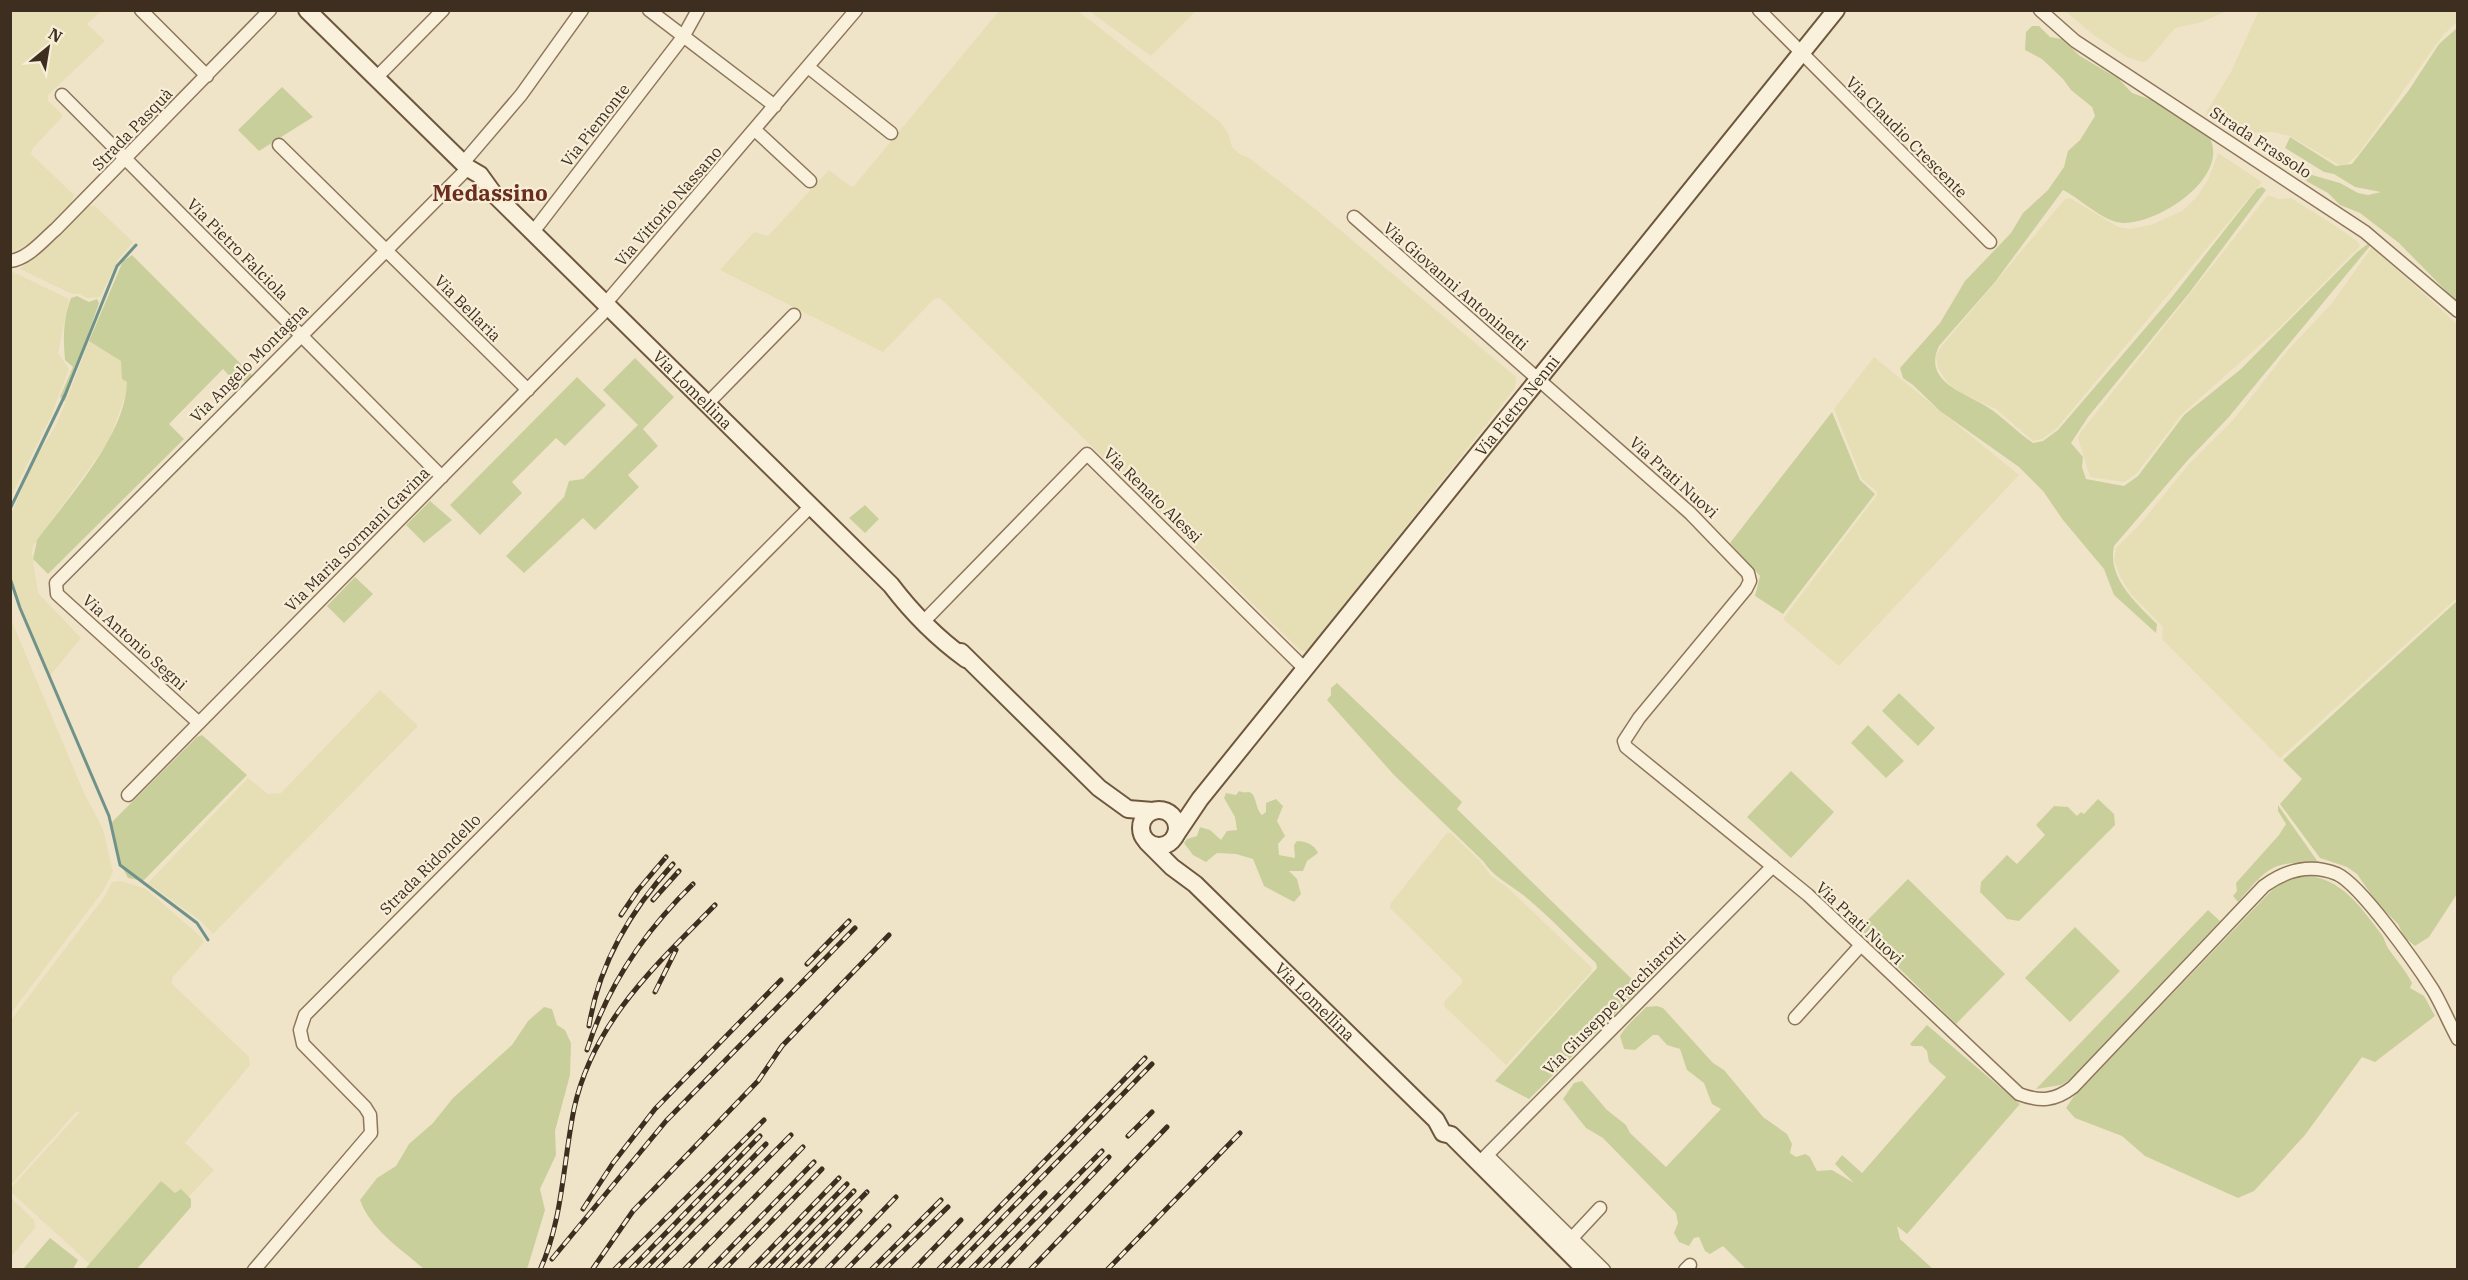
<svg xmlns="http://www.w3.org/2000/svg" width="2468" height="1280" viewBox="0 0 2468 1280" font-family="'IBM Plex Serif',serif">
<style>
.farmland{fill:#e6deb5}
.green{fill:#c9cf9b}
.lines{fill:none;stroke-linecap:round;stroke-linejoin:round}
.stream{stroke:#6f938a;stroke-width:3}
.street-casing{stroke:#8d765c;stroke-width:15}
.secondary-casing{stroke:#6f573f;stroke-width:20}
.street{stroke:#faf1dc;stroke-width:12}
.secondary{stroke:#faf1dc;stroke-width:16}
.rail-casing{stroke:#3d2e20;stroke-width:5}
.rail{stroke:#f7eed8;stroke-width:3;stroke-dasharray:9;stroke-linecap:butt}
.labels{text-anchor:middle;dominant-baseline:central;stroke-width:4.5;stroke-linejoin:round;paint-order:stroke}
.street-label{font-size:16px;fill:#3d2e20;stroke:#f7eed8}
.district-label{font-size:22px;font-weight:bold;fill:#6b2e1e;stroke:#f7eed8}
</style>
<rect width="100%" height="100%" fill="#f0e4c8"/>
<path class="farmland" d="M2259 10 2457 11V22L2443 35 2359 153 2347 164 2341 166 2290 136 2273 132 2238 133 2207 117 2206 113 2231 72Z
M10 11H101L87 24 105 41 48 95V101L62 114V117L33 148 31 154 74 195 71 205 34 241 11 253Z
M999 11H1078L1220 122 1228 133 1232 147 1238 153 1249 158 1309 204 1516 377 1515 388 1307 652 1300 650 940 298 934 299 883 352 720 270 754 232 768 236 829 170 850 186H854Z
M1089 11 1196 10V11L1151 56Z
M2065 11H2227L2202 22 2175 28 2148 60 2143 62 2127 57 2095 36Z
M2218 153 2262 182 2057 428 2042 439 2033 441 1996 409 1959 392 1947 382 1938 368 1936 356 1941 347 2065 199 2070 198 2118 227 2130 229 2151 225 2182 211 2197 197 2209 178Z
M2268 195 2278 199 2291 198 2334 225 2358 242 2360 246 2279 328 2182 414 2136 474 2124 482 2090 477 2078 438 2081 432Z
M87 206H95L133 242 118 260 100 297 87 298 79 294H72L20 269 62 235Z
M2372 247 2457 324V598L2280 758 2162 639 2163 627 2130 593 2120 576 2114 560 2116 548 2140 524 2190 463 2234 419 2289 349 2332 303Z
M11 271 69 299 58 353 69 369 51 416 11 497Z
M89 341 128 365 127 391 109 441 33 546 32 553 38 593 81 638 49 677 16 600 11 578 10 517 35 459 55 427 65 404Z
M1874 357 2019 475 1839 666 1783 619 1877 495V492L1862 479 1834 409Z
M10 617 84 793 103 829 113 872 103 891 11 1013Z
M380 690 418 726 213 934 202 922 148 883 248 778 268 794 281 793Z
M1447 833H1451L1481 862 1491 876 1507 887 1592 968 1591 972 1506 1065 1444 1006 1445 1001 1462 983V979L1390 908 1391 903Z
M121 881 146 889 200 936 204 942 172 978V984L249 1057 250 1065 185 1143 214 1170 133 1256 93 1267 11 1192 10 1189 80 1112H76L11 1185V1020L105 896 112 882Z
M11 1198 34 1220 35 1228 11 1257Z"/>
<path class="green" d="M2032 26H2039L2050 37 2062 39 2080 56 2119 79 2132 93 2152 100 2210 138C2229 178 2159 224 2123 223 2103 222 2081 199 2063 190L1995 282 1939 346C1921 384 1970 394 1992 410 2006 420 2018 433 2033 443L2043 441 2058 430 2172 297 2257 189 2262 187 2266 190 2190 292 2088 417 2071 443 2083 457 2082 467 2086 479 2124 486 2138 476 2184 415 2241 369 2357 252 2369 243 2370 246 2228 418 2187 461 2114 546C2107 578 2136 603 2157 624L2156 633 2114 595 2104 569 2063 520 2043 491 2019 467 1940 411 1913 385 1903 378 1900 368 1940 323 1965 281 2011 233 2023 213 2048 190 2064 167 2068 151 2080 140 2095 116 2092 107 2071 90 2063 79 2042 59 2025 50 2026 32Z
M2457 28V302L2399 243 2360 213 2340 205 2328 193 2308 182 2298 171 2340 183 2358 193 2368 195 2381 192 2355 187 2334 174 2324 172 2285 148 2290 137 2336 166 2352 164 2409 90 2439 44Z
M282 87 313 117 259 151 238 130Z
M132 255 253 376 246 384 239 376 232 379 223 369 169 424 184 439 48 574 33 559 37 540C68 498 126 435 127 382L122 379 121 361 89 341 123 261Z
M77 296 89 302 97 299 99 303 65 401 60 397 73 367 65 360C63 339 63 319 71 298Z
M635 358 674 397 643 429 658 446 628 475 639 487 595 530 583 518 524 573 506 556 564 497 569 481 583 479 638 425 603 390Z
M577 377 606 405 565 446 556 438 512 482 522 493 480 535 450 505Z
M1832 412 1860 480 1875 494 1783 614 1755 596 1760 576 1730 543Z
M430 501 452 520 424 543 406 525Z
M865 505 879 519 865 533 849 518Z
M355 577 373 594 344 623 327 606Z
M2457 601V894L2429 937 2415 946 2404 937 2398 924 2377 903 2357 874 2347 867 2320 858 2280 804 2302 779 2283 760Z
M1337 683 1462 802 1457 809 1641 988 1529 1099 1495 1081 1597 968 1596 963C1573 942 1552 919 1528 899 1512 885 1495 879 1483 861L1394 775 1327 700 1331 695V688Z
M1899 693 1935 728 1918 746 1882 711Z
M1868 725 1904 761 1886 778 1851 743Z
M202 735 247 775 143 881 128 878 120 863 111 823 197 737Z
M1791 771 1834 812 1791 858 1747 817Z
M1239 791C1243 793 1246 792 1249 792 1257 794 1255 809 1262 815L1266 812V803L1276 799 1283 806 1277 821 1285 836 1278 844 1279 855 1295 858 1294 845 1297 841C1306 841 1315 845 1318 853L1307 861 1303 871H1289L1297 879 1301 894 1294 902 1264 886 1253 859 1236 854 1217 853 1206 862 1193 855 1184 843 1187 839 1197 836 1200 827 1210 830 1221 840 1227 831 1237 830 1235 817 1224 798 1226 793 1236 795Z
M2098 799 2114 814 2115 825 2019 921 2007 919 1980 892 1981 882 2007 855 2017 864 2045 835 2036 825 2054 806 2068 807 2077 816 2081 812 2084 814Z
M2278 805 2318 862C2270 862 2269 867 2238 902L2233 896 2237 891 2236 883 2279 835 2286 824 2278 811Z
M2303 875C2343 878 2360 907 2382 935 2385 939 2385 944 2388 948 2396 960 2405 969 2412 983L2410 988 2424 996 2435 1016 2375 1062 2362 1057 2305 1135 2254 1191 2238 1198 2145 1156 2122 1136 2075 1118 2066 1108 2074 1096 2274 888 2285 880Z
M1908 879 2005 974 1956 1024 1859 929Z
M2208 910 2220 921 2071 1079 2061 1085 2036 1089Z
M2075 927 2120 971 2070 1022 2025 978Z
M1657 1006 1663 1008 1713 1063 1724 1070 1763 1117 1787 1134 1792 1144 1790 1153 1796 1157 1805 1154 1810 1157 1817 1171 1832 1170 1854 1183 1835 1164 1842 1155 1862 1173 1946 1077 1929 1062 1927 1051 1922 1046H1912L1910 1044 1927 1025 2020 1104 1907 1234 1897 1226 1900 1239 1933 1269H1746L1723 1246 1710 1254 1705 1251 1699 1237 1694 1238 1689 1246 1679 1242 1674 1233 1678 1223 1676 1213 1603 1138 1586 1128 1563 1099 1574 1083 1582 1081 1607 1110 1626 1125 1630 1133 1666 1167 1721 1109 1712 1104 1704 1083 1687 1070 1680 1049 1667 1045 1658 1035H1653L1635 1050 1624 1049 1620 1036C1627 1024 1637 1017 1646 1007Z
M544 1007 552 1009 557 1025 565 1030 571 1043 570 1075 555 1131 556 1155 540 1189 545 1210 528 1266 526 1270 424 1269C402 1250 370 1229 360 1200L377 1178 396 1166 409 1144 433 1123 453 1098 512 1045 528 1021Z
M161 1181 175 1193 181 1189 191 1199V1207L137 1269H85Z
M50 1238 78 1260 73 1269H23Z"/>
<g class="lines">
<path class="stream" d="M10 509 65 395 117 266 136 245
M10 578 20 608 109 816 120 865 197 923 208 940"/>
<g class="street-casing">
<path id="street" d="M141 10 207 76
M649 10 775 106
M1759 10 1990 242
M2040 10 2075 41 2365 232 2458 311
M808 67 891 133
M376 78 443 10
M62 95 442 477
M755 130 810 181
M279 145 528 390
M463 163 521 95 582 10
M1354 217 1690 513 1748 573 1750 581 1746 589 1639 718 1624 741 1626 747 1808 895 2019 1094C2040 1102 2055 1101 2073 1087L2264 886C2286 870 2310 863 2337 874 2361 885 2417 965 2433 990 2442 1005 2449 1023 2458 1039
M533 232 683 37 698 10
M10 261C28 259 43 240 56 229L270 10
M605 304 856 10
M707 404 794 315
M929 616 1087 454 1305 669
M199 723 57 594 56 583 468 168
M128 795 609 307
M1795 1018 1861 945
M1487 1155 1604 1270
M1479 1163 1773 866
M1572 1238 1600 1208
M254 1270 371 1133 370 1115 365 1107 303 1044 300 1030 305 1015 811 506
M1685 1270 1690 1265"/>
</g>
<g class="secondary-casing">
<g id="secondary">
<path id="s1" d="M307 10 468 168 480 175 493 193 891 585C913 614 937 638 966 659"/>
<path d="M961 652 1099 788 1128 809 1153 811"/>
<circle cx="1159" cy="828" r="18"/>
<path id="s2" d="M1175 836 1200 799 1836 10"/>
<path id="s3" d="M1147 842 1172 867 1195 884 1436 1120 1443 1133 1451 1135 1586 1270"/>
</g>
</g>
<use href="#street" class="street"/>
<use href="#secondary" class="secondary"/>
<g class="rail-casing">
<path id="rail" d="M653 900 679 871
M621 915 638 890 666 857
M807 964 849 921
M655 992 676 950
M589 1026C599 963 630 911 673 864
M587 1050C607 986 645 931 693 884
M1128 1136 1152 1112
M583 1209 613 1163 655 1109 781 980
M552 1259 666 1121 855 928
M540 1270C563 1219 563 1163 574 1109 593 1022 655 966 715 905
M592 1270 633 1211 758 1081 782 1046 889 935
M614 1270 764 1120
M630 1270 760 1136
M644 1270 766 1144
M657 1270 791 1135
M684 1270 803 1147
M709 1270 814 1162
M724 1270 822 1169
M750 1270 839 1178
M764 1270 847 1184
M777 1270 854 1191
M791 1270 867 1192
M804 1270 860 1211
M826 1270 896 1197
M846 1270 889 1226
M871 1270 941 1200
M884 1270 948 1207
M913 1270 961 1220
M938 1270 1145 1058
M952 1270 1152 1064
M970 1270 1045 1193
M984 1270 1102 1151
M1002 1270 1109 1157
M1030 1270 1167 1127
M1107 1270 1240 1133"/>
</g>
<use href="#rail" class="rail"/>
</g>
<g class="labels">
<g class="street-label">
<text transform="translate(595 125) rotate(-52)">Via Piemonte</text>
<text transform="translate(132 129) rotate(-46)">Strada Pasquà</text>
<text transform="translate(1907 137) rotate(45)">Via Claudio Crescente</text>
<text transform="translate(2261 142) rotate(33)">Strada Frassolo</text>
<text transform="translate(668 206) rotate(-49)">Via Vittorio Nassano</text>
<text transform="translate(238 249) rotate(45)">Via Pietro Falciola</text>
<text transform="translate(1456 286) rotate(41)">Via Giovanni Antoninetti</text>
<text transform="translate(468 308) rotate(45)">Via Bellaria</text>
<text transform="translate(249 363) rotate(-45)">Via Angelo Montagna</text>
<text stroke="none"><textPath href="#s1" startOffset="542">Via Lomellina</textPath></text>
<text stroke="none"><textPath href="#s2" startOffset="550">Via Pietro Nenni</textPath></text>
<text transform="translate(1674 477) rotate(42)">Via Prati Nuovi</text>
<text transform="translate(1153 495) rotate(44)">Via Renato Alessi</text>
<text transform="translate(357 539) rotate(-45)">Via Maria Sormani Gavina</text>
<text transform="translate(135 642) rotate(42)">Via Antonio Segni</text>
<text transform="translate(430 864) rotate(-45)">Strada Ridondello</text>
<text transform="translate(1860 923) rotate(43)">Via Prati Nuovi</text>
<text stroke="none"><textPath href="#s3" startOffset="232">Via Lomellina</textPath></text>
<text transform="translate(1614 1003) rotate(-45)">Via Giuseppe Pacchiarotti</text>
</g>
<g class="district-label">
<text x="490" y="192">Medassino</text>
</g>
</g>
<rect width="2468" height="1280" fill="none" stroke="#3d2e20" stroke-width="24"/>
<g transform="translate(48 48) rotate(30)" stroke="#f7eed8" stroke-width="4.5" paint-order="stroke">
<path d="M0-4.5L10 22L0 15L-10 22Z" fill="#3d2e20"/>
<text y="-9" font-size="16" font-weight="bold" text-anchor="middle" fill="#3d2e20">N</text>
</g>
</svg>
